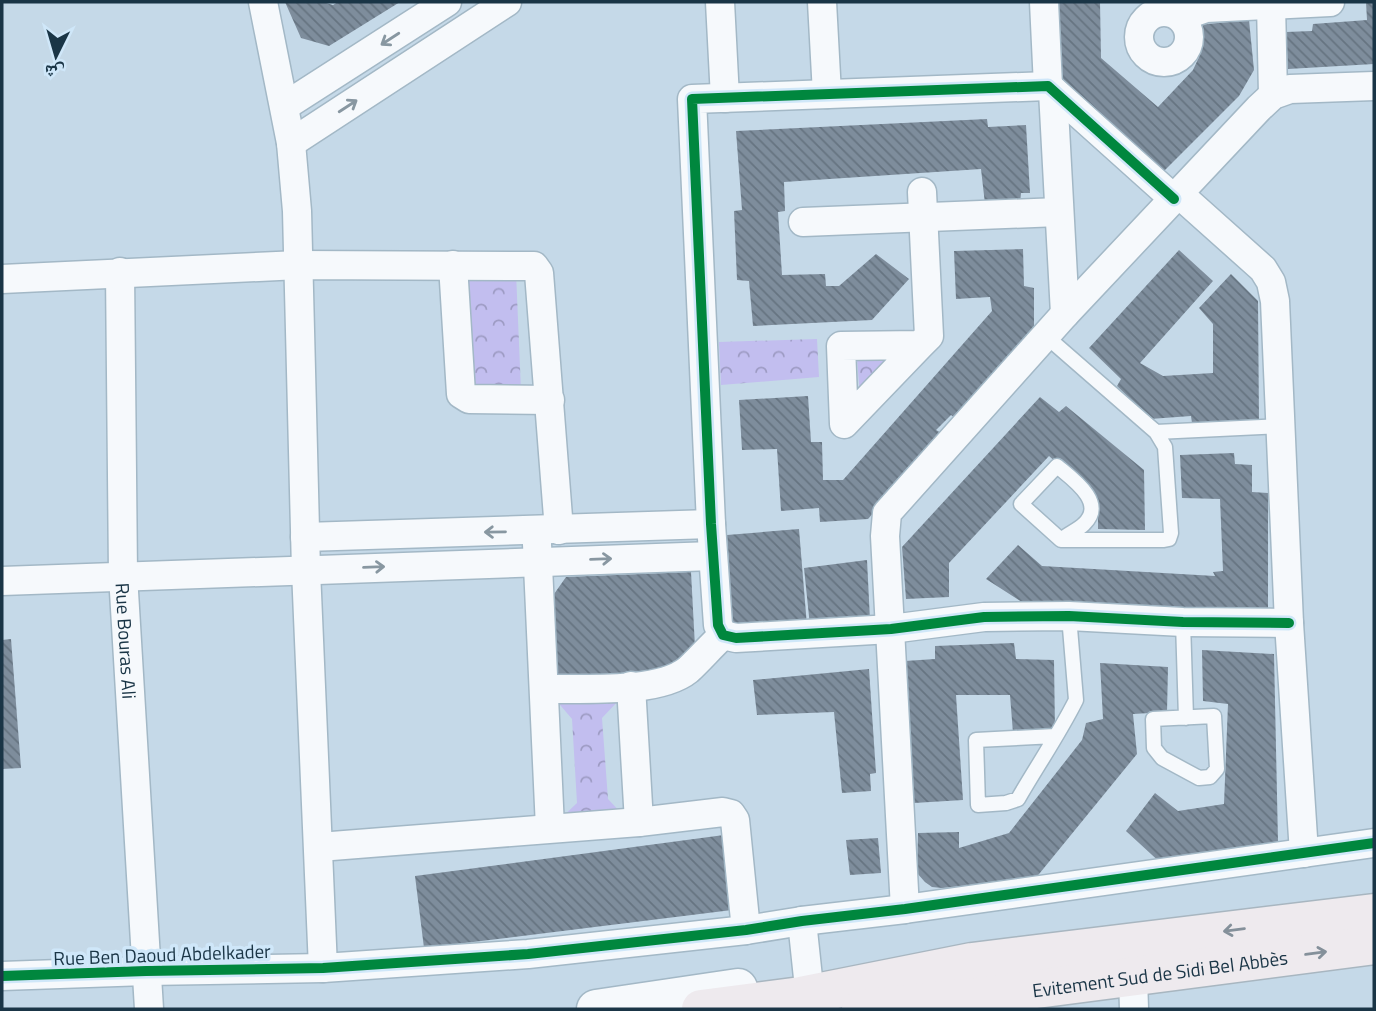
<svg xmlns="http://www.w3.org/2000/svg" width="1376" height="1011" viewBox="0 0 1376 1011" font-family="'Titillium Web','Noto Naskh Arabic',sans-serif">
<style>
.park{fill:url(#park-crowns)}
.building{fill:url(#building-back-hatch)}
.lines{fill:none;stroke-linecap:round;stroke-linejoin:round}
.service-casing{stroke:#a3b8c6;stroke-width:17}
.minor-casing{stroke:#a3b8c6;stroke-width:31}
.secondary-casing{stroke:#a3b8c6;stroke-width:41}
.trunk-casing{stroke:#a8b6c0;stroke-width:41}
.service{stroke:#f6f9fc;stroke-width:14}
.minor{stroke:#f6f9fc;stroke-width:28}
.secondary{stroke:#f6f9fc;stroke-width:38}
.trunk{stroke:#eeeaee;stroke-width:38}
.cycleway-casing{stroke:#cfe7f9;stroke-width:15}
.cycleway{stroke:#00873e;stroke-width:10}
.oneway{stroke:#8897a1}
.oneway2{stroke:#84909a}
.labels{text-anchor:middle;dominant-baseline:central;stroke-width:7;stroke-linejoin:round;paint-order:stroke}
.street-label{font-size:19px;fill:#1a3546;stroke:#cfe7f9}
</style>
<defs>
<pattern id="park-crowns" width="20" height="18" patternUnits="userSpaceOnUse" patternTransform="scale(1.75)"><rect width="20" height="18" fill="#c2beef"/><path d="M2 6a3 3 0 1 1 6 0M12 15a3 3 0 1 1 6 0" fill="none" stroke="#9d9bc3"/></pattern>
<pattern id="building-back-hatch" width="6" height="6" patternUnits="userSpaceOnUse" patternTransform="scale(1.75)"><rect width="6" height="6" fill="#7e8d9c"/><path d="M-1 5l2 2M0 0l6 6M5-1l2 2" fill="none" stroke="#667481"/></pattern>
</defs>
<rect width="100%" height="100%" fill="#c5d9e8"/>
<path class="park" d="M460 272H516L521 391 465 390Z
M817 339 819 377 721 385 719 342Z
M857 358H895L860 396Z
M621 698 602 718 608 799 623 815 559 820 577 803 572 719 555 699Z"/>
<path class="building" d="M285 2H323L333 5 338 2H400L329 46 301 38Z
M1053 2H1100L1101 58 1158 107 1193 70 1199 57 1197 25 1249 20 1254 70 1239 96 1161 174 1054 82Z
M1366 2H1374V64L1288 69 1286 32 1312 31 1313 24 1367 20Z
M987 119 988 127 1026 125 1030 193H1021L1020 204H985L981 169 784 182 785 211 778 212 782 275 825 274 826 286H839L876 254 909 279 872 320 753 326 749 281 737 280 734 211 742 210 736 131Z
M1023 249 1024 286 1034 288V338L960 422 951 415 936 430 943 434 868 519 820 522 819 508 781 511 777 449 742 450 739 400 808 396 811 442H822L823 480H843L992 311 990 297 956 299 954 251Z
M1179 250 1213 281 1140 363 1163 376 1213 373V324L1199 308 1231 274 1258 301 1259 422 1192 423 1191 416 1150 419 1117 386 1121 379 1089 348Z
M1040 397 1059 412 1066 406 1144 470 1145 530 1098 529V500L1049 456 949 563V597L906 599 902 547Z
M1234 453 1235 464 1252 465V492L1268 493V614L1028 606 986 579 1018 545 1042 566 1215 576 1213 572 1223 571 1220 499 1182 498 1180 455Z
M799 529 807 626 732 624 727 535Z
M867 560 870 620 810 626 804 568Z
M691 572 695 647 667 679 556 682 547 604 566 577Z
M11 639 21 768 2 769V640Z
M1014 643 1016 659 1054 660 1055 731 1013 733 1010 695H956L963 800 914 803 905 661 935 659V646Z
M1202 650 1274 654 1278 842 1266 853 1164 866 1126 831 1155 793 1178 811 1224 804 1228 704 1203 701Z
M1100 663 1168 667 1167 712 1133 714 1137 754 1035 879 942 888 932 887 925 882 917 873 918 833 959 832V848L1009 833 1082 740 1086 723 1103 719Z
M869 669 876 773 870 774 871 791 842 793 834 712 757 715 753 680Z
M724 835 732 910 424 948 415 876Z
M878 838 881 873 850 875 846 840Z"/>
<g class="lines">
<g class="service-casing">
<path id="service" d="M1047 337 1156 432 1165 447 1171 533 1169 539 1164 540H1061
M1156 432 1280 426
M1057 466C1071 478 1107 502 1084 524 1078 530 1068 534 1061 540L1021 504Z
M1183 622 1186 718
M1214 716 1217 769 1210 777 1199 778 1162 758 1154 748 1153 719Z
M1055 736 976 740 978 805 1006 803 1018 799C1037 766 1059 734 1076 700L1069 616"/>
</g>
<g class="minor-casing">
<g id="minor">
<path d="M263 2 291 143 297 211 306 570 323 968"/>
<path d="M720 2 725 98"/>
<path d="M822 2 827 94"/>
<path d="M1044 2 1048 86"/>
<path d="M1271 4 1273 95"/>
<circle cx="1164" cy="37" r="25"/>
<path d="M1180 17 1206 8 1330 2"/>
<path d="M1053 91 1065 314"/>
<path d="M285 106 447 2"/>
<path d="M291 143 507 2"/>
<path d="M1179 194 1263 269 1271 282 1275 301 1289 623 1304 853"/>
<path d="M1174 199 1048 86 692 99 711 524 718 625 723 635 736 638 891 629 984 617 1069 616 1183 622 1289 623"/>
<path d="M803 222 1059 212"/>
<path d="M453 265 461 394 469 399 550 400"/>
<path id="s1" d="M120 272 123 575 149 1009"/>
<path d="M2 279 299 265 534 266 539 273 559 530"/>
<path d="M920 345 841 346 844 424 920 345 929 336 922 192"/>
<path d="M305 537 711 524"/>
<path d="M537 544 550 828"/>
<path d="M2 581 713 556"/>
<path d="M631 686 639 822"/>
<path d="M545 689C584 688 658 694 688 670 700 659 711 646 723 635"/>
<path d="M319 847 639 822 723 812 731 814 735 820 746 930"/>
<path d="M905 909 885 536 887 513 1065 314 1259 108 1273 95 1290 89 1374 86"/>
<path d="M802 921 808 978"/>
<path d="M2 976 146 971 323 968 528 954 746 930 802 921 905 909 1374 843"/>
<path d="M1133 977 1134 1009"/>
</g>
</g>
<g class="secondary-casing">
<path id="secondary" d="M596 1009 738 988"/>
</g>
<g class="trunk-casing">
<g id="trunk">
<path d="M701 1009 801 996 972 962 1374 913"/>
<path id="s2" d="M861 1009 975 997 1374 945"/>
</g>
</g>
<use href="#service" class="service"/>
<use href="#minor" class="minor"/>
<use href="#secondary" class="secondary"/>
<use href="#trunk" class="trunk"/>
<g class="cycleway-casing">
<path id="cycleway" d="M1174 199 1048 86 692 99 711 524 718 625 723 635 736 638 891 629 984 617 1069 616 1183 622 1289 623
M2 976 146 971 323 968 528 954 746 930 802 921 905 909 1374 843"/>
</g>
<use href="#cycleway" class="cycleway"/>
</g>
<defs><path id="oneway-shaft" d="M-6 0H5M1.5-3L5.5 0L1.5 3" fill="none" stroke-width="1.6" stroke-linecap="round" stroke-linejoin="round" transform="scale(1.75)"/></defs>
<g class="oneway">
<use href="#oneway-shaft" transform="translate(390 39) rotate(147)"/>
<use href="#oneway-shaft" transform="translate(348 106) rotate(-33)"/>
<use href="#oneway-shaft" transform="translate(495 532) rotate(179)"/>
<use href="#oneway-shaft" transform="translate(601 559) rotate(-2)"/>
<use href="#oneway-shaft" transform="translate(374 567) rotate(-2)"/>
</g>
<g class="oneway2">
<use href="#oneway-shaft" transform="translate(1234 930) rotate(173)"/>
<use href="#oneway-shaft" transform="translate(1316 953) rotate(-8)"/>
</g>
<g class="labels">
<g class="street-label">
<text stroke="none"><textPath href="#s1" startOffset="369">Rue Bouras Ali</textPath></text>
<text transform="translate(162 954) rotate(-2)">Rue Ben Daoud Abdelkader</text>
<text stroke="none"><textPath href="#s2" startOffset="301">Evitement Sud de Sidi Bel Abbès</textPath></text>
</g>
</g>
<rect width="1376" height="1011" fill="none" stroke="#1a3546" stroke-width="7"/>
<g transform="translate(56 56) rotate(185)" stroke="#cfe7f9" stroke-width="5" paint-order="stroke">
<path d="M0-5L12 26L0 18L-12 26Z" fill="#1a3546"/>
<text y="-10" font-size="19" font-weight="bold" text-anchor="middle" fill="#1a3546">ش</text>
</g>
</svg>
